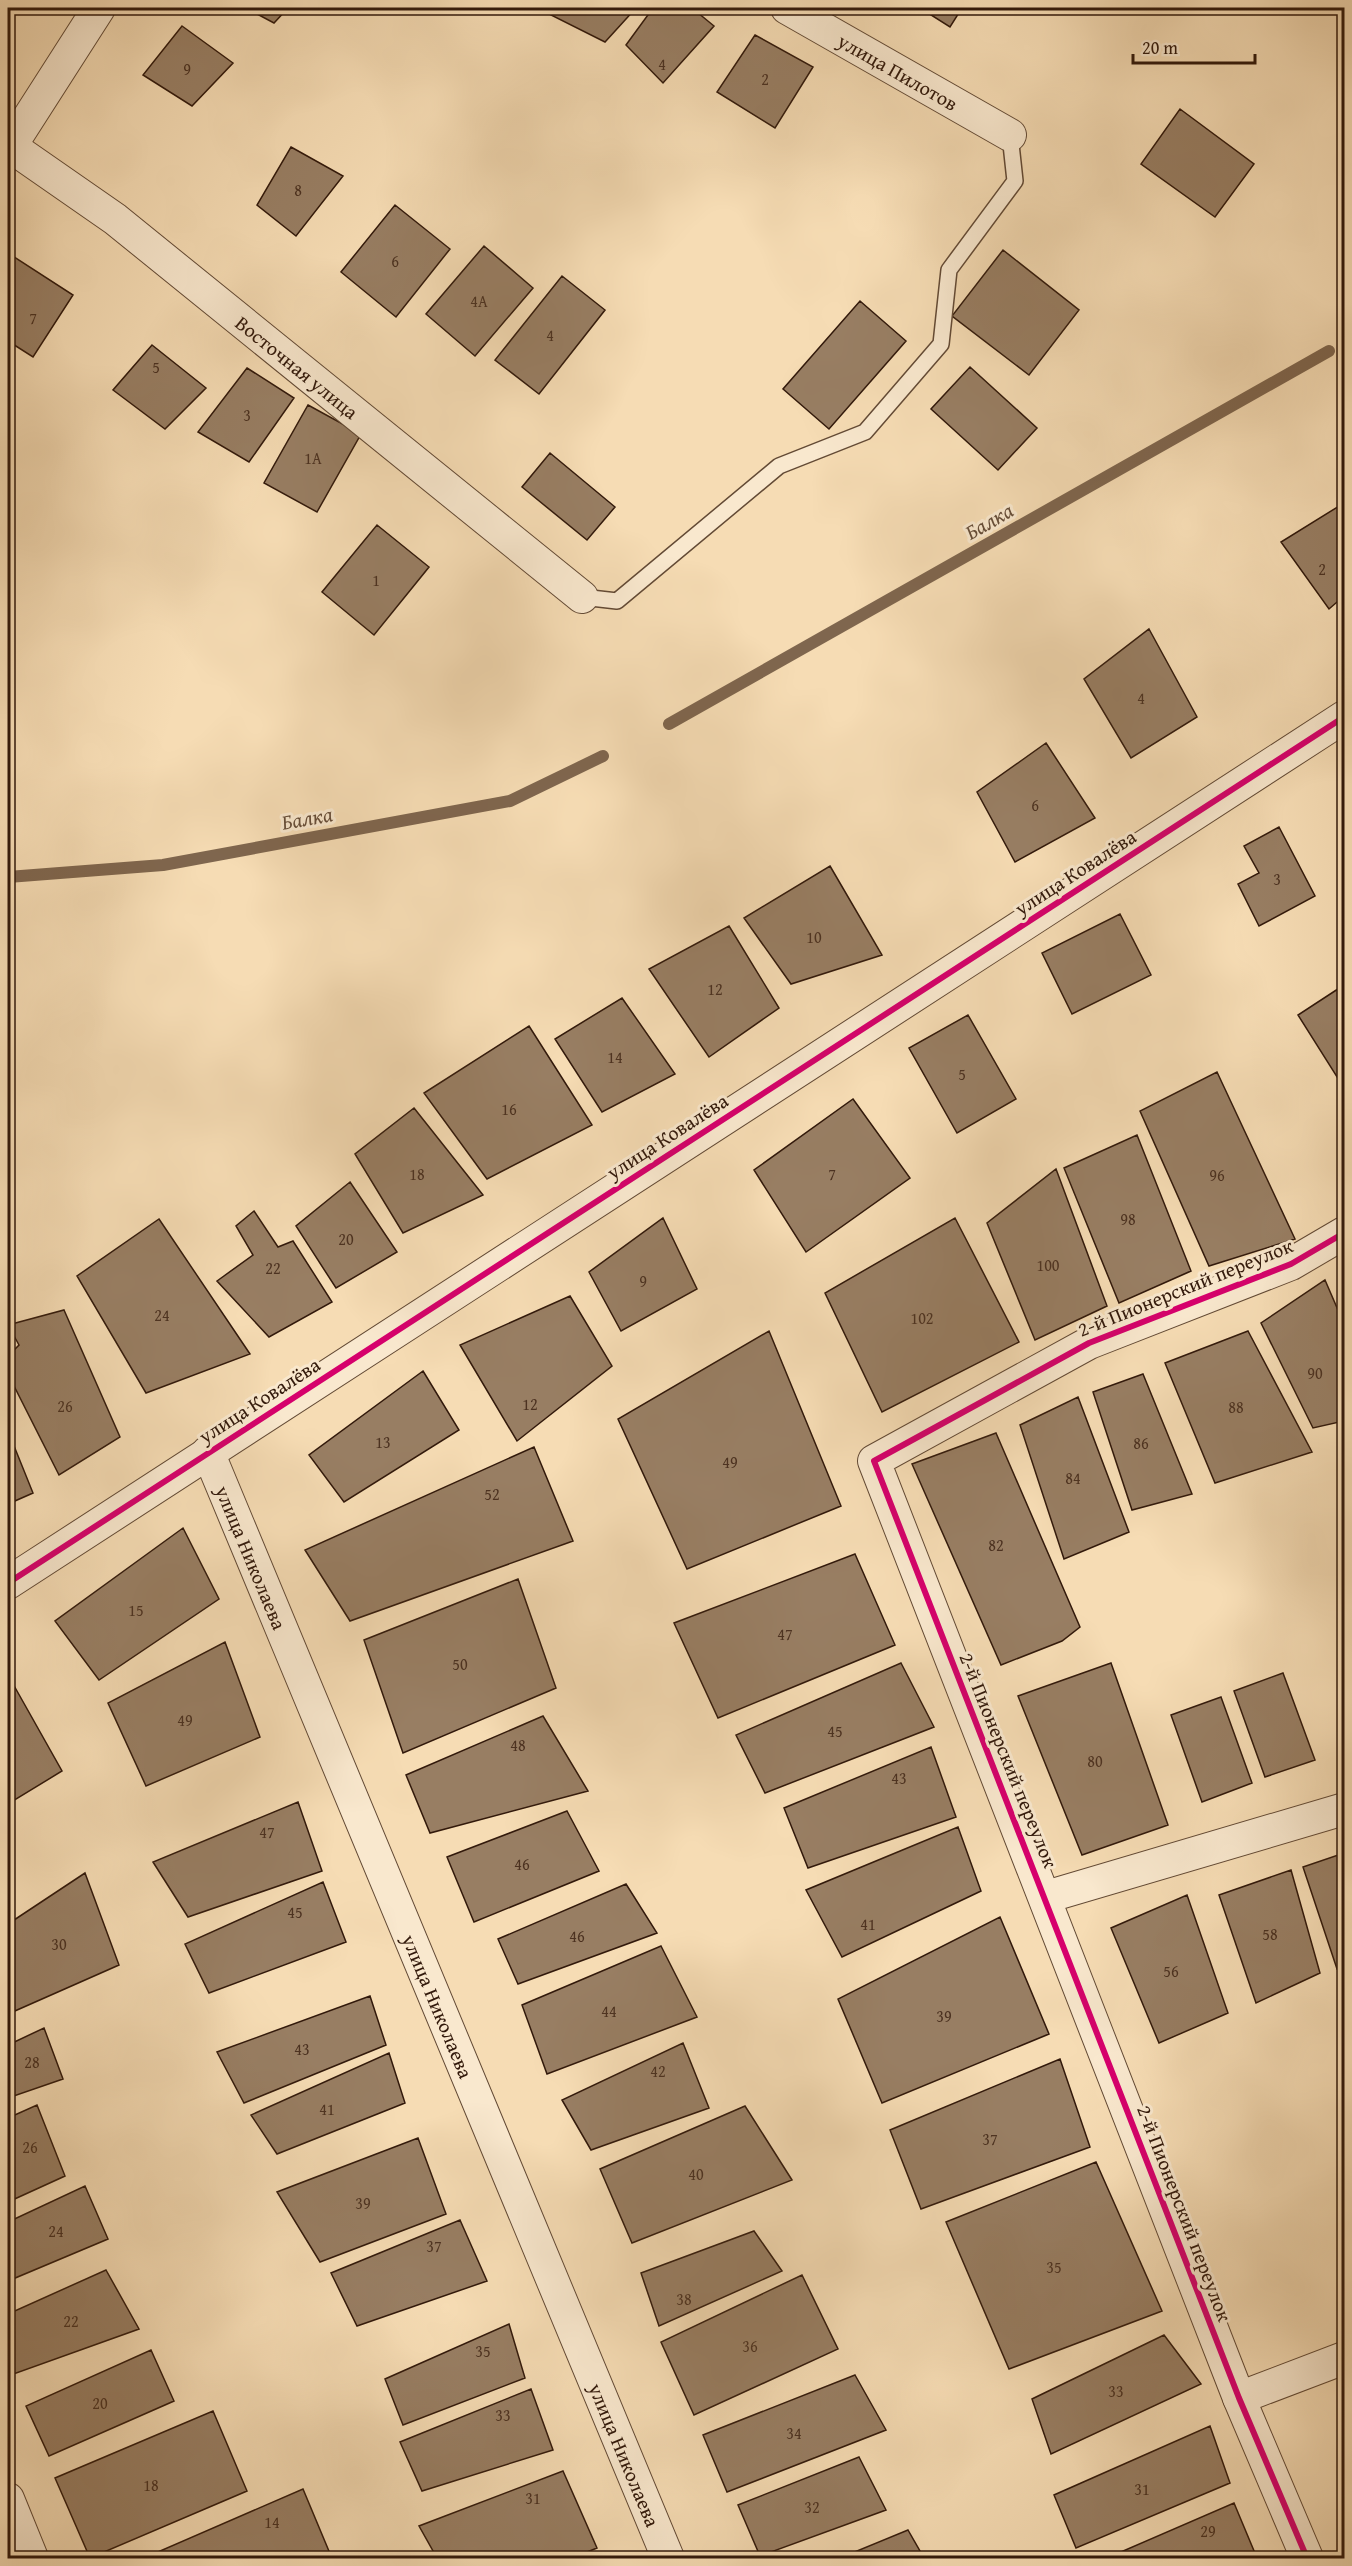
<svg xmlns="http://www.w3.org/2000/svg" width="1352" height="2566" viewBox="0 0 1352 2566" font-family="'Gentium Book Plus',serif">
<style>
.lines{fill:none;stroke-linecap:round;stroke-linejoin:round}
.stream{stroke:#7f664e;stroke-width:12}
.building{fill:#987e63;stroke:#32190b;stroke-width:1.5}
.service-casing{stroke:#634a35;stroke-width:18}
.minor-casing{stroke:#634a35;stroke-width:34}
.service{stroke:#f9e8ce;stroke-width:15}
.minor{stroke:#f9e8ce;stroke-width:32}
.cycleway-casing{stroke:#f9e8ce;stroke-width:10}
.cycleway{stroke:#d6006c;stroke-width:6}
.labels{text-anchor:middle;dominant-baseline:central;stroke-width:6;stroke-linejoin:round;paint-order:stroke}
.number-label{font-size:16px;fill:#4c3221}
.street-label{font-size:20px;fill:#32190b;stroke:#f9e8ce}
.water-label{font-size:21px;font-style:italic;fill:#664d38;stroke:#f9e8ce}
</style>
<rect width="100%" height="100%" fill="#f6dcb4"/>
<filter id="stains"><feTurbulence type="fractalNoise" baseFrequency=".00333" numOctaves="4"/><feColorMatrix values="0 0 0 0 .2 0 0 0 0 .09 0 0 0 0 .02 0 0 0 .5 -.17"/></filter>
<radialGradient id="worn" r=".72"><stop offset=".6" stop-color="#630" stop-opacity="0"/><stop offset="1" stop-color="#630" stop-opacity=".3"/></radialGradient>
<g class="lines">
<path class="stream" d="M669 724 1329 351
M8 877 163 865 510 801 603 756"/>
</g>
<path class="building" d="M246 8H288L274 23Z
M553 8H636L605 42 549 14Z
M653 8H692L714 26 663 83 626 45Z
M920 8H962L950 27Z
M182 26 233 63 192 106 143 75Z
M755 35 813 67 775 128 717 92Z
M1180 109 1254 164 1215 217 1141 164Z
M291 147 343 176 296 236 257 205Z
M395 205 450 249 396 317 341 272Z
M484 246 533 288 475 356 426 314Z
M1003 250 1079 310 1029 375 952 316Z
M8 253 73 295 33 357 8 341Z
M562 276 605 310 539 394 495 360Z
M860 301 906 341 829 429 783 389Z
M152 345 206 388 165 429 113 390Z
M970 367 1037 428 998 470 931 409Z
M247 368 294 398 249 462 198 432Z
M308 405 361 434 317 512 264 483Z
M550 453 615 507 587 540 522 487Z
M1344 503V596L1329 609 1281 542Z
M377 525 429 567 374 635 322 592Z
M1149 629 1197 717 1131 758 1084 679Z
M1046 743 1095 818 1015 862 977 792Z
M1279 827 1315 896 1259 926 1238 884 1259 873 1244 846Z
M830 866 882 955 791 984 744 918Z
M1120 914 1151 975 1072 1014 1042 953Z
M729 926 779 1008 709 1057 649 969Z
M1344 985V1088L1298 1015Z
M622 998 675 1074 602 1112 555 1039Z
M968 1015 1016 1099 957 1133 909 1048Z
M529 1026 592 1125 487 1179 424 1093Z
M1217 1072 1295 1239 1209 1266 1140 1111Z
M853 1099 910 1178 806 1252 754 1170Z
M414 1108 483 1195 403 1233 355 1154Z
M1137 1135 1191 1271 1119 1303 1064 1168Z
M1056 1169 1107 1306 1035 1340 987 1223Z
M350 1182 397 1252 336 1288 296 1226Z
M254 1211 278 1247 293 1241 332 1302 269 1337 217 1281 253 1255 236 1226Z
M663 1218 697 1289 621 1331 589 1272Z
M955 1218 1019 1342 882 1412 825 1293Z
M159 1219 250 1354 146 1393 77 1276Z
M1325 1280 1344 1324V1421L1313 1428 1261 1323Z
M570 1296 612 1366 517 1441 460 1345Z
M64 1310 120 1437 59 1475 8 1374V1356L19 1345 8 1325Z
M769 1331 841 1506 687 1569 618 1419Z
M1248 1331 1312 1452 1215 1483 1165 1363Z
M423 1371 459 1430 344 1502 309 1455Z
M1143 1374 1192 1494 1132 1510 1093 1392Z
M1078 1397 1129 1532 1064 1559 1020 1425Z
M8 1431 33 1493 8 1504Z
M996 1433 1080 1627 1062 1641 1001 1665 912 1464Z
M534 1447 573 1541 350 1621 305 1550Z
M183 1528 219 1599 99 1680 55 1621Z
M855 1554 895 1645 718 1718 674 1623Z
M518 1579 556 1688 403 1753 364 1640Z
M225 1642 260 1737 146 1786 108 1703Z
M901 1663 934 1727 765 1793 736 1735Z
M1111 1663 1168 1825 1082 1855 1018 1696Z
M1283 1673 1315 1760 1265 1777 1234 1691Z
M8 1675 62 1771 8 1804Z
M1221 1697 1252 1783 1202 1802 1171 1715Z
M543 1716 588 1791 430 1833 406 1775Z
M931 1747 956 1817 808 1868 784 1808Z
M298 1802 322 1871 188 1917 153 1862Z
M567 1811 599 1871 474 1922 447 1857Z
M958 1827 981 1891 842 1957 806 1890Z
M1344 1853V1965L1337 1969 1303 1867Z
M1291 1870 1320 1973 1256 2003 1219 1895Z
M85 1873 119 1965 8 2014V1924Z
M323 1882 346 1942 209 1993 185 1944Z
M626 1884 657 1933 518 1984 498 1939Z
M1187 1895 1228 2013 1159 2043 1111 1928Z
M1000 1917 1049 2034 882 2103 838 1999Z
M661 1946 697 2017 547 2074 522 2005Z
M370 1996 386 2045 244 2103 217 2052Z
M44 2028 63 2079 8 2098V2045Z
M683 2043 709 2108 591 2150 562 2100Z
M389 2053 405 2103 277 2154 251 2115Z
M1060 2059 1090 2147 921 2209 890 2130Z
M37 2105 65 2176 8 2202V2118Z
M745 2106 792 2180 632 2243 600 2169Z
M418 2138 446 2214 320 2262 277 2192Z
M1096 2162 1162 2311 1009 2369 946 2222Z
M85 2186 108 2239 8 2281V2222Z
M460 2220 487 2281 357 2326 331 2273Z
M754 2231 782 2271 659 2326 641 2273Z
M106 2270 139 2329 8 2376V2314Z
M802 2275 838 2349 694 2415 661 2342Z
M509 2324 525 2378 403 2425 385 2379Z
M1164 2335 1201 2384 1051 2454 1032 2399Z
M151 2350 174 2401 49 2456 26 2406Z
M855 2375 886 2430 727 2492 703 2435Z
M531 2389 553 2450 422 2491 400 2442Z
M213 2411 247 2491 90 2558 55 2478Z
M1210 2426 1230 2483 1076 2548 1054 2495Z
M859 2457 886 2510 760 2556 738 2505Z
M563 2471 597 2548 572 2558H437L419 2526Z
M303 2489 331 2556 323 2558H144Z
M1234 2503 1257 2558H1107Z
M908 2530 924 2558H840Z"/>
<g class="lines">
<g class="service-casing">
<path id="service" d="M582 597 617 601 779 466 865 432 941 344 949 270 1015 181 1010 135"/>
</g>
<g class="minor-casing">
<g id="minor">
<path id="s1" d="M787 8 1010 135"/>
<path id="s2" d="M8 141 10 146 115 219 582 597"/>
<path d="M8 150 99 8"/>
<path id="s3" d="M208 1452 668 2558"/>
<path d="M8 1583 1344 717"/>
<path d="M1046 1897 1344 1809"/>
<path d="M1239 2398 1344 2358"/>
<path d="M8 2499 32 2558"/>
<path d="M1307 2558 1239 2398 874 1461 1089 1343 1291 1264 1344 1233"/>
</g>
</g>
<use href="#service" class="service"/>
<use href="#minor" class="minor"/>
<g class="cycleway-casing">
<path id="cycleway" d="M8 1583 1344 717
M1307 2558 1239 2398 874 1461 1089 1343 1291 1264 1344 1233"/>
</g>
<use href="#cycleway" class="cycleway"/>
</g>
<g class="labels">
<g class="number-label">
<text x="662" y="64">4</text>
<text x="187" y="69">9</text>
<text x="765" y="79">2</text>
<text x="298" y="190">8</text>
<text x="395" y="261">6</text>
<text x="479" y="301">4А</text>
<text x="33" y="318">7</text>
<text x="550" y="335">4</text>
<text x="156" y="367">5</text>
<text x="247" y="415">3</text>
<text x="313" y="458">1А</text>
<text x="1322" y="569">2</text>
<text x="376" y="580">1</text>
<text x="1141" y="698">4</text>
<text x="1035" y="805">6</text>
<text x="1277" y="879">3</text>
<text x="814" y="937">10</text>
<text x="715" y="989">12</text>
<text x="615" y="1057">14</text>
<text x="962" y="1074">5</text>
<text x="509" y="1109">16</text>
<text x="417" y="1174">18</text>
<text x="832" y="1174">7</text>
<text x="1217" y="1175">96</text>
<text x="1128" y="1219">98</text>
<text x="346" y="1239">20</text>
<text x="1048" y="1265">100</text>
<text x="273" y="1268">22</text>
<text x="643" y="1281">9</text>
<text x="162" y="1315">24</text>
<text x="922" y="1318">102</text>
<text x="1315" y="1373">90</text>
<text x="530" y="1404">12</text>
<text x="65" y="1406">26</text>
<text x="1236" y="1407">88</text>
<text x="383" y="1442">13</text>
<text x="1141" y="1443">86</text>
<text x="730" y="1462">49</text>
<text x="1073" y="1478">84</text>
<text x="492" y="1494">52</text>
<text x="996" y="1545">82</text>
<text x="136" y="1610">15</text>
<text x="785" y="1634">47</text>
<text x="460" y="1664">50</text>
<text x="185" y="1720">49</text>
<text x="835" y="1731">45</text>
<text x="518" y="1745">48</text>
<text x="1095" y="1761">80</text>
<text x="899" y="1778">43</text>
<text x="267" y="1832">47</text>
<text x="522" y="1864">46</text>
<text x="295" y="1912">45</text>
<text x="868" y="1924">41</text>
<text x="1270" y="1934">58</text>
<text x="577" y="1936">46</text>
<text x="59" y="1944">30</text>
<text x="1171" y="1971">56</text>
<text x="609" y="2011">44</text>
<text x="944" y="2016">39</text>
<text x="302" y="2049">43</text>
<text x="32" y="2062">28</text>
<text x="658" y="2071">42</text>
<text x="327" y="2109">41</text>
<text x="990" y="2139">37</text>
<text x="30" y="2147">26</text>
<text x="696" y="2174">40</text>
<text x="363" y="2203">39</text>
<text x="56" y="2231">24</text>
<text x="434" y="2246">37</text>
<text x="1054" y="2267">35</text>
<text x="684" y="2299">38</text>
<text x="71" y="2321">22</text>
<text x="750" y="2346">36</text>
<text x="483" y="2351">35</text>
<text x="1116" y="2391">33</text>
<text x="100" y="2403">20</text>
<text x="503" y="2415">33</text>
<text x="794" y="2433">34</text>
<text x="151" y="2485">18</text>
<text x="1142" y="2489">31</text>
<text x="533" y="2498">31</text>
<text x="812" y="2507">32</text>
<text x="272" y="2522">14</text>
<text x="1208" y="2531">29</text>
</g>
<g class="street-label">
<text stroke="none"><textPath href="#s1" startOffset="128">улица Пилотов</textPath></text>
<text stroke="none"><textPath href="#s2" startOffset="368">Восточная улица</textPath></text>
<text transform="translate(1075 872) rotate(-33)">улица Ковалёва</text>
<text transform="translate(667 1136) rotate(-33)">улица Ковалёва</text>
<text transform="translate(1185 1287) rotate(-22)">2-й Пионерский переулок</text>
<text transform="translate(259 1400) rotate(-33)">улица Ковалёва</text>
<text stroke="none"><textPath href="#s3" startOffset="114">улица Николаева</textPath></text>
<text transform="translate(1009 1760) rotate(68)">2-й Пионерский переулок</text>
<text stroke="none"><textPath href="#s3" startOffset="600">улица Николаева</textPath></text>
<text transform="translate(1185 2213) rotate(69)">2-й Пионерский переулок</text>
<text stroke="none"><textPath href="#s3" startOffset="1086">улица Николаева</textPath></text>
</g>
<g class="water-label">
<text transform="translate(989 521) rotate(-30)">Балка</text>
<text transform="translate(307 818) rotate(-10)">Балка</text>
</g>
</g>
<rect width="1352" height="2566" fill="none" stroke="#f6dcb4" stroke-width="30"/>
<rect x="9" y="9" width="1334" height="2548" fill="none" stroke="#32190b" stroke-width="3"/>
<rect x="15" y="15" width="1322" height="2536" fill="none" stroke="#32190b" stroke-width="1.5"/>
<path d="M1133 54v9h122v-9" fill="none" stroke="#32190b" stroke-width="3"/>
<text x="1142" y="54" font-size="18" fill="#32190b" stroke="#f9e8ce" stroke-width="4.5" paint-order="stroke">20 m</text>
<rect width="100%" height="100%" filter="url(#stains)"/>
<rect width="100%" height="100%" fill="url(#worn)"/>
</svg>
